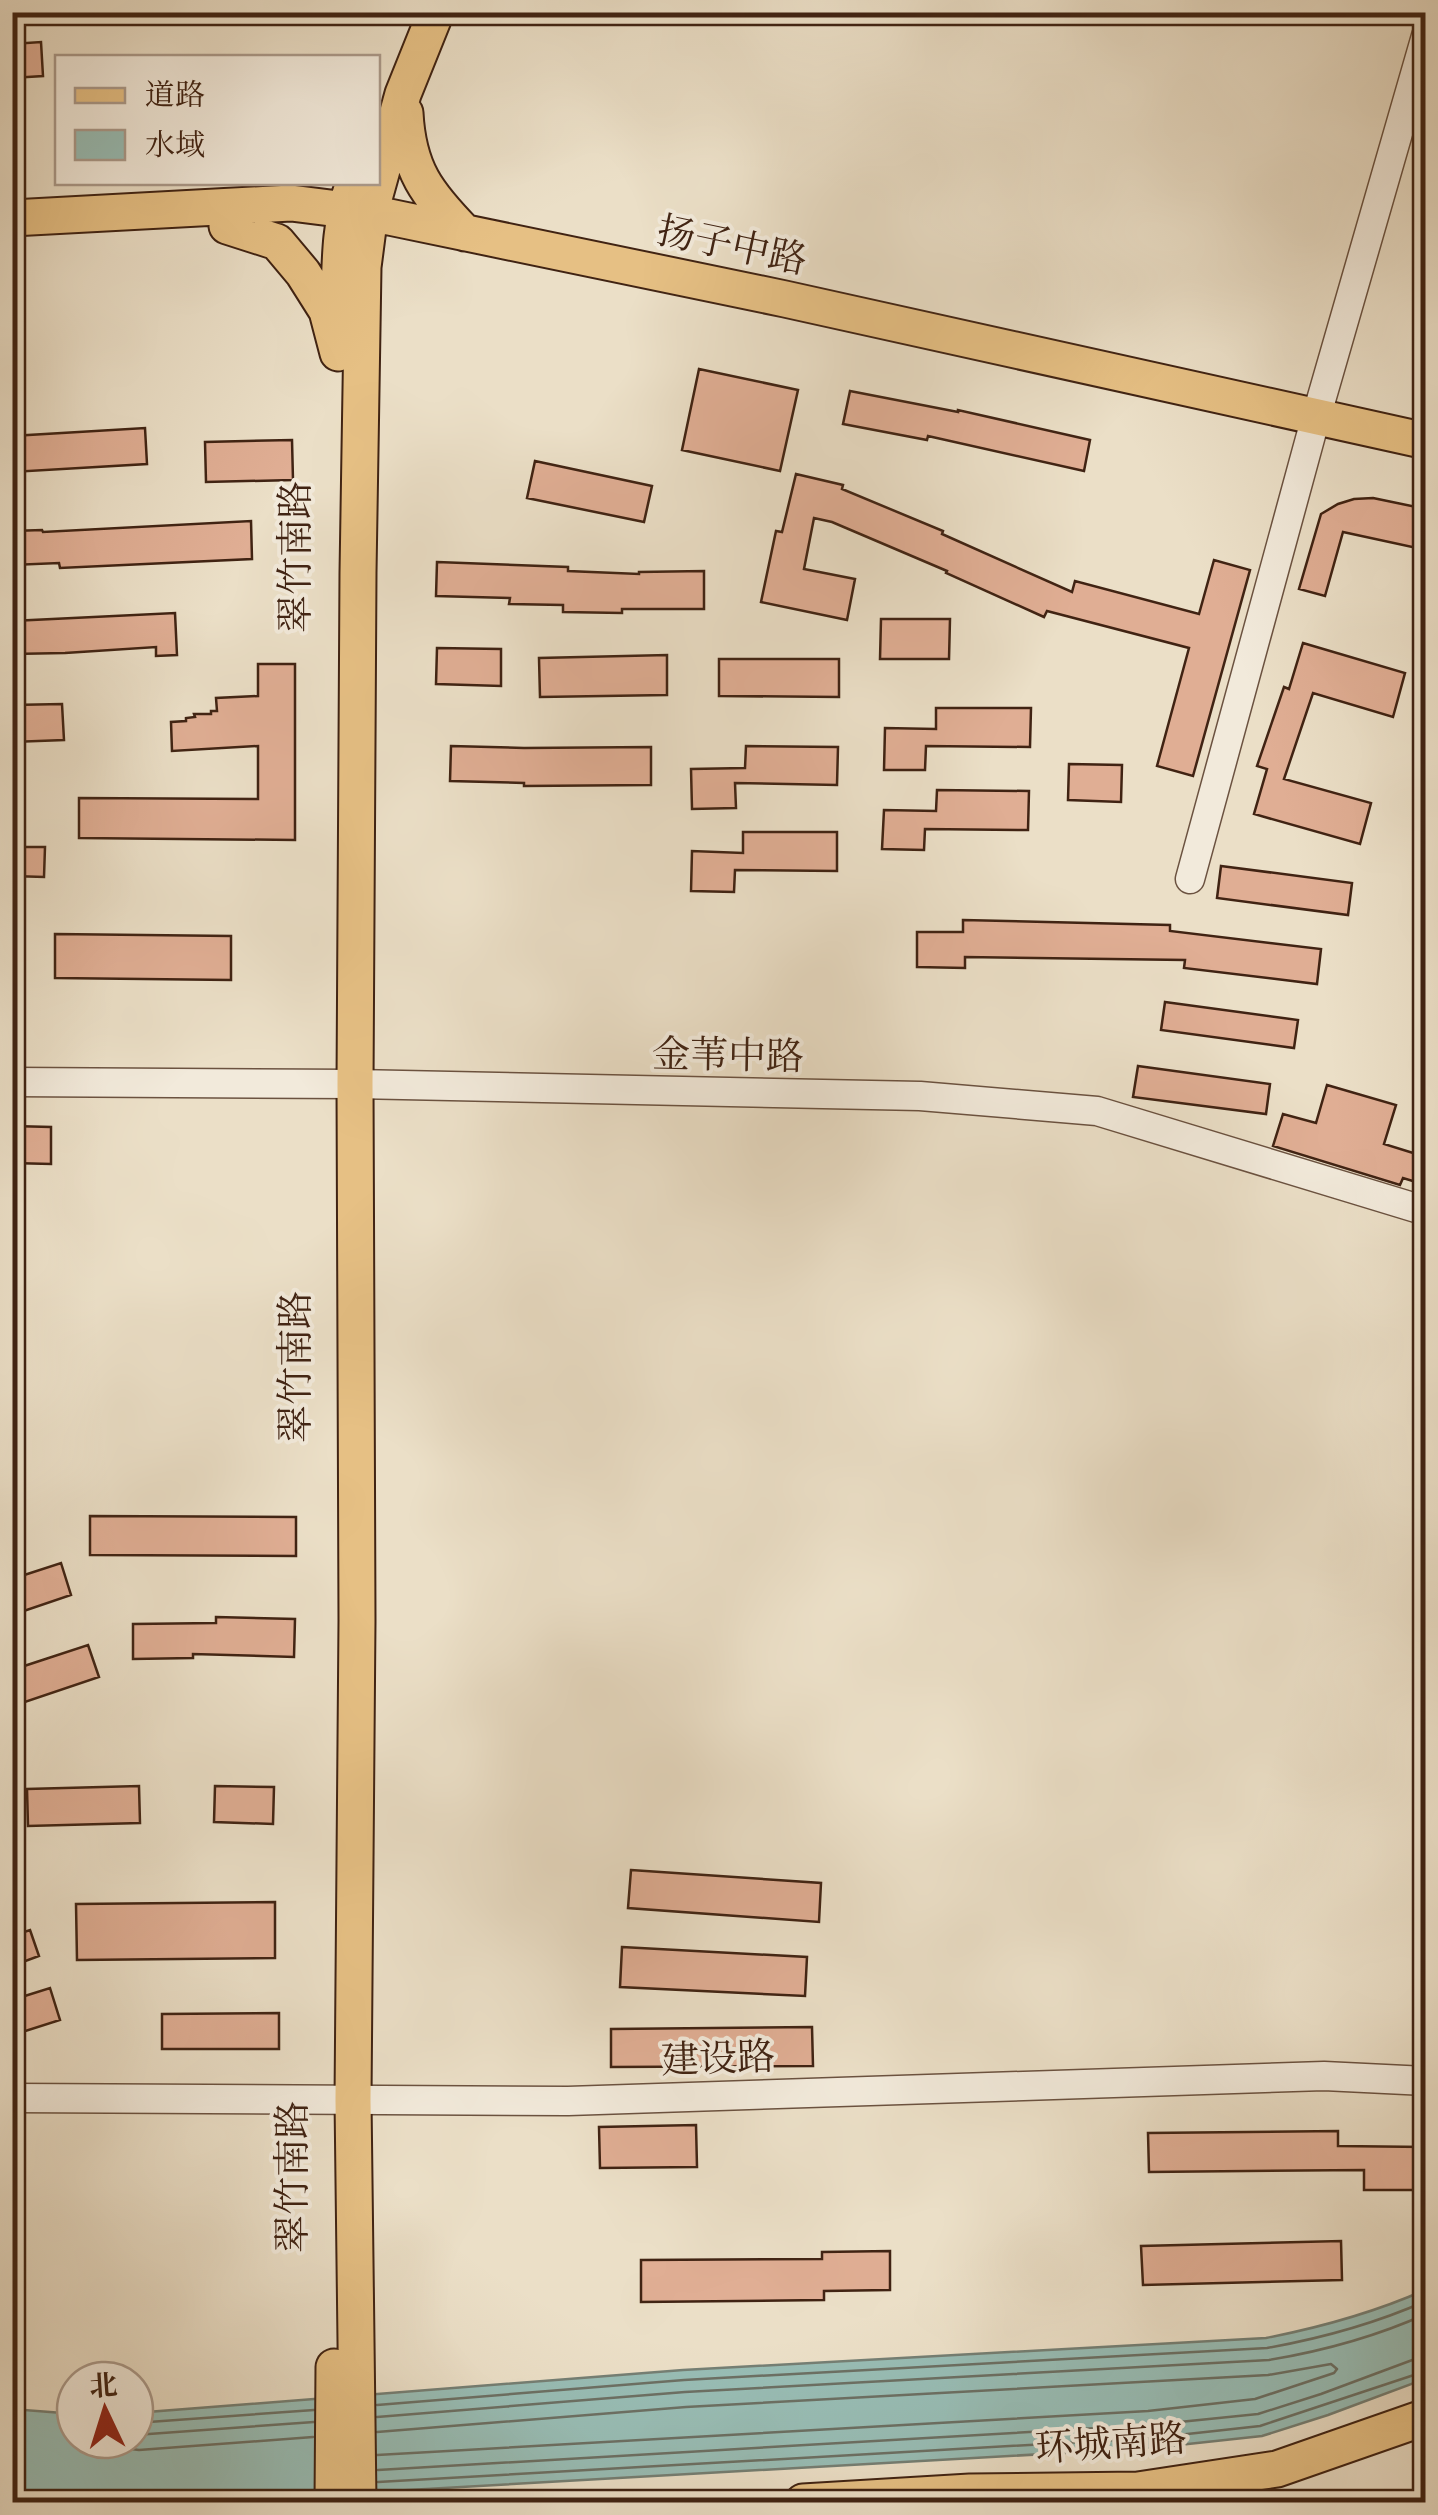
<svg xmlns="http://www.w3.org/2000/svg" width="1438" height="2515" viewBox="0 0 1438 2515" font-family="'IM FELL Great Primer','Noto Serif SC',serif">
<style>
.water{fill:#98bdb5;stroke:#757f74;stroke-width:2.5}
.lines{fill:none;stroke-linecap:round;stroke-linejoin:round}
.shore{stroke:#6c7064;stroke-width:2.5}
.building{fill:#e0ae94;stroke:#402313;stroke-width:2.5}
.minor-casing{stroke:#6b5240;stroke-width:31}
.major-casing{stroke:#402313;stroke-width:39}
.minor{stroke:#f2eadb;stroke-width:28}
.major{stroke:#e6c084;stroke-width:35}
.labels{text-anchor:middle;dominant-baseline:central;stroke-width:8;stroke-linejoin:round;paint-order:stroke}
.street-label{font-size:38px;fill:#402313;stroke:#f2eadb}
</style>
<rect width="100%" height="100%" fill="#ebdfc7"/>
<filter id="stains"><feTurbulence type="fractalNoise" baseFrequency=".002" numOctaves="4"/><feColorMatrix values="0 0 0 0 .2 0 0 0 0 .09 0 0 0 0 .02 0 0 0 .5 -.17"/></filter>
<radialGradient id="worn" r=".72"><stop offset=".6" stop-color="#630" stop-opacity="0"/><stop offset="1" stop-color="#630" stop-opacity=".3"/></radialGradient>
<path class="water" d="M1425 2290V2379L1328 2415 1262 2436 1151 2448 195 2502H13L12 2409 75 2414V2440H135V2413L683 2370 1266 2338C1322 2327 1373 2313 1425 2290Z"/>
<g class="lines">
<path class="shore" d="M377 2405 684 2380 1267 2348C1323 2338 1374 2324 1426 2301
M377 2417 685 2392 1269 2360C1323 2351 1375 2337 1426 2314
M135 2423 314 2410
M377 2432 686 2407 1268 2375 1331 2364 1337 2369 1334 2373 1255 2399 1148 2411 377 2455
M135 2435 314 2422
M111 2440 123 2448 139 2450 313 2437
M378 2470 1150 2425 1258 2414 1321 2394 1415 2359 1426 2358
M378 2482 1151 2438 1260 2426 1426 2371"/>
</g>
<path class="building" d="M41 42 43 76 12 78V44Z
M699 369 798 390 780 471 682 450Z
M850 391 958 412V410L1090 440 1084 471 928 436 927 440 843 424Z
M145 428 147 464 12 472V436Z
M292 440 293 480 206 482 205 442Z
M535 461 652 486 644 522 527 498Z
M796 474 843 485 842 489 943 531 942 534 1072 592 1075 581 1199 614 1214 560 1250 570 1193 776 1157 766 1189 648 1047 611 1044 617 946 573 947 571 832 522 814 518 804 569 855 579 847 620 761 602 776 531 782 532Z
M1373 498 1426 509V550L1343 532 1325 596 1299 589 1321 514 1338 504 1354 499Z
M251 521 252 559 60 568 59 563 12 565V531L42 530 43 532Z
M437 562 568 567V571L639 574V572L704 571V609H622V613L563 612V605L509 604 510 598 436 596Z
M175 613 177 655 156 656V647L65 653 12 654V621Z
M881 619H950L949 659H880Z
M1303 643 1405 673 1393 717 1313 693 1284 779 1371 803 1360 844 1254 814 1267 769 1257 766 1284 687 1289 689Z
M437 648 501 649V686L436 684Z
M667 655V695L540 697 539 658Z
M719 659H839V697L719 696Z
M258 664H295V840L79 838V798L258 799V746L172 751 171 722 186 721V718L195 717 194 714H211V711H217L216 698 258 696Z
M62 704 64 740 12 742V705Z
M936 708H1031L1030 747 926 746 925 770H884L885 728 936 729Z
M451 746 524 748 651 747V785L524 786V783L450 781Z
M746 746 838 747 837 785 735 783 736 808 692 809 691 769 745 768Z
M1069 764 1122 765 1121 802 1068 800Z
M937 790 1029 791 1028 830 925 829 924 850 882 849 884 810 936 811Z
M743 832H837V871L735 870 734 892 691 891 692 851 743 853Z
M12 847H45L44 877 12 876Z
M1221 866 1352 883 1348 915 1217 898Z
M963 920 1170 925V931L1321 949 1317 984 1184 968 1185 960 965 957V968L917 967V932H963Z
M55 934 231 936V980L55 978Z
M1165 1002 1298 1020 1294 1048 1161 1030Z
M1138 1066 1270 1084 1266 1114 1133 1097Z
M1327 1085 1396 1105 1384 1144 1426 1157V1185L1403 1178 1400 1185 1273 1146 1283 1114 1316 1123Z
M12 1126 51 1127V1164L12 1163Z
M90 1516 296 1517V1556L90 1555Z
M61 1563 71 1595 12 1615V1579Z
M216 1617 295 1619 294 1657 193 1654V1658L133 1659V1624L216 1623Z
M88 1645 99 1677 19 1704 12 1686V1670Z
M139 1786 140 1823 28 1826 27 1789Z
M215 1786 274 1787 273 1824 214 1822Z
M631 1870 821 1883 819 1922 628 1908Z
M275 1902V1958L77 1960 76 1904Z
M30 1930 39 1956 12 1966V1936Z
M622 1947 807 1957 805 1996 620 1987Z
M50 1988 60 2020 16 2034 12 2023V2000Z
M279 2013V2049H162V2014Z
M812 2027 813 2066 611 2067V2029Z
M696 2125 697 2167 600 2168 599 2127Z
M1338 2131V2146L1426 2147V2190H1364V2170L1149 2172 1148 2133Z
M1341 2241 1342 2280 1143 2285 1141 2246Z
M890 2251V2290L824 2291V2300L641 2302V2260L822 2259V2252Z"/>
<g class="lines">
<g class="minor-casing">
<path id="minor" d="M1190 879 1311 435 1426 36
M12 1082 355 1084 920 1096 1097 1111 1426 1211
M12 2098 568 2101 1324 2076 1426 2081"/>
</g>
<g class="major-casing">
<path id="major" d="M405 113C408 170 427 194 465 233
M12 218 291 203 370 213 785 299 1426 441
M227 226 277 242 303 273 327 311 338 353
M339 300C340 257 340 223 354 182
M333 2502 334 2367
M358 2502 353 2100 357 1621 355 1084 358 573 363 267 370 213 403 94 436 12
M803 2502 970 2492 1138 2490 1277 2469 1426 2417"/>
</g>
<use href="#minor" class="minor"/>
<use href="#major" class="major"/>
</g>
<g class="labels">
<g class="street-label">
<text transform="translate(732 245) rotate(12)">扬子中路</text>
<text transform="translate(295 557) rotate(-90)">翠竹南路</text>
<text transform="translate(728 1055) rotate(1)">金苇中路</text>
<text transform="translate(295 1367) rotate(-90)">翠竹南路</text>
<text transform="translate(718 2058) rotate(-2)">建设路</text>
<text transform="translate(292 2177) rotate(-90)">翠竹南路</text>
<text transform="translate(1111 2443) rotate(-4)">环城南路</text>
</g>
</g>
<rect width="1438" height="2515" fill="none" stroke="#ebdfc7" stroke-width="50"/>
<rect x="15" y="15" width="1408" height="2485" fill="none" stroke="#402313" stroke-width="5"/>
<rect x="25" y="25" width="1388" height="2465" fill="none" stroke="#402313" stroke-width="2.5"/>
<rect x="55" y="55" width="325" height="130" fill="#f2eadb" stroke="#ab9a8b" stroke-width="2.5"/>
<rect x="75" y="88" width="50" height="15" fill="#e6c084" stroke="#ab9a8b" stroke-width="2.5"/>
<text x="145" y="105" font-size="30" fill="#402313">道路</text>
<rect x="75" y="130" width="50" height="30" fill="#98bdb5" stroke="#ab9a8b" stroke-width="2.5"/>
<text x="145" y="155" font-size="30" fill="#402313">水域</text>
<g transform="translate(105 2410) rotate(356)"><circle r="48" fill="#f2eadb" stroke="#ab9a8b" stroke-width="2.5"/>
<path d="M0-8L18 38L0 25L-18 38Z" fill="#8f2418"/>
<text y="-15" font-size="28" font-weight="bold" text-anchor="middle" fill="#402313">北</text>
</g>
<rect width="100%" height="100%" filter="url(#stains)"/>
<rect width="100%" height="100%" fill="url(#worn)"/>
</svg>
